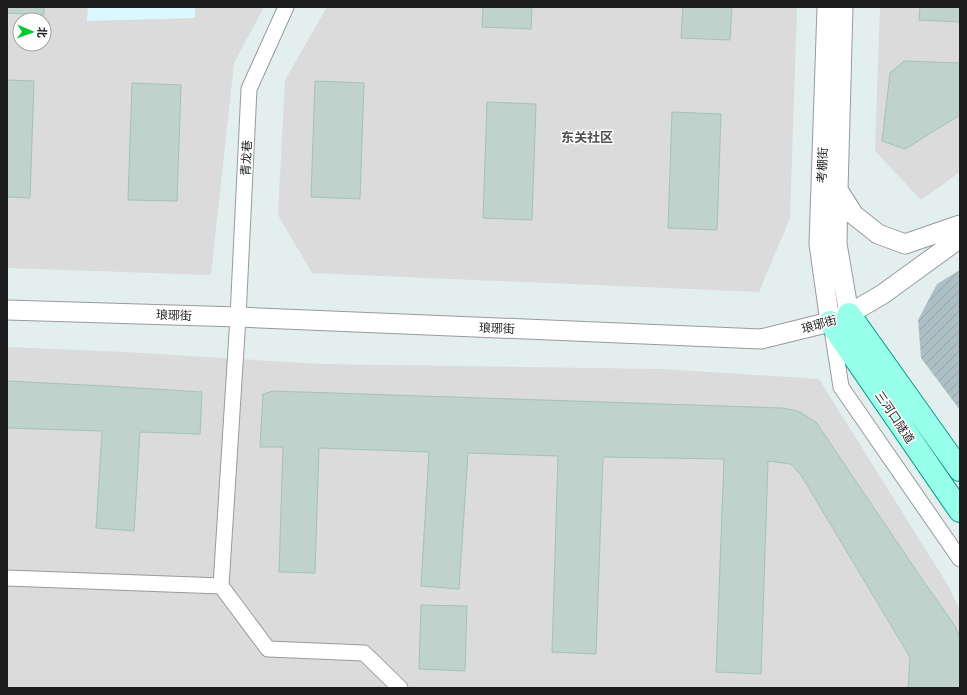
<svg xmlns="http://www.w3.org/2000/svg" width="967" height="695" viewBox="0 0 967 695" font-family="'Titillium Web','Noto Sans SC',sans-serif">
<style>
.residential{fill:#dadbda;fill-rule:evenodd}
.education{fill:#dbf7ff}
.construction{fill:url(#construction-furrows)}
.building{fill:#bfd2cb;stroke:#a3c2b8}
.lines{fill:none;stroke-linecap:round;stroke-linejoin:round}
.minor-casing{stroke:#9a9a9a;stroke-width:17}
.tertiary-casing{stroke:#9a9a9a;stroke-width:21}
.primary-casing{stroke:#009687;stroke-width:24}
.minor{stroke:#fff;stroke-width:15}
.tertiary{stroke:#fff;stroke-width:19}
.primary{stroke:#97ffea;stroke-width:22}
.labels{text-anchor:middle;dominant-baseline:central;stroke-width:3;stroke-linejoin:round;paint-order:stroke}
.street-label{font-size:12px;fill:#1d1d1d;stroke:#fff}
.neighbourhood-label{font-size:13px;font-weight:bold;fill:#505050;stroke:#fff}
</style>
<defs>
<pattern id="construction-furrows" width="10" height="10" patternUnits="userSpaceOnUse"><rect width="10" height="10" fill="#adbfc4"/><path d="M-1 1l2-2M0 10L10 0M9 11l2-2" fill="none" stroke="#94a4a8"/></pattern>
</defs>
<rect width="100%" height="100%" fill="#e2efee"/>
<path class="residential" d="M7 7H264L234 63 211 275 7 268ZM20 20H44V44H20Z
M327 7H797L790 218 759 292 312 273 278 215 285 80Z
M880 7H960V172L921 200 875 151Z
M7 347 125 352 321 364 662 369 819 379 949 587 960 611V688H7Z"/>
<path class="education" d="M88 7H195V18L87 21Z"/>
<path class="construction" d="M960 270V410L921 358 918 320 937 284Z"/>
<path class="building" d="M7 7H44V15L7 13Z
M483 7H532L531 29 482 27Z
M683 7H732L730 40 681 38Z
M920 7H960V22L919 20Z
M904 61 960 63V115L905 149 882 141 890 73Z
M7 80 34 81 30 198 7 197Z
M315 81 364 83 360 199 311 197Z
M132 83 181 85 177 201 128 200Z
M487 102 536 104 532 220 483 218Z
M672 112 721 114 717 230 668 228Z
M7 381 105 386 202 392 200 434 140 432 134 531 96 528 102 431 7 428Z
M273 391 783 408 798 411 816 422 922 579 955 626 960 638V688H908L910 657 801 475 791 464 768 461 761 674 716 672 724 459 603 457 596 654 552 652 558 456 468 453 459 589 421 586 429 452 319 448 315 573 279 572 283 447H260L263 394Z
M421 605 467 606 465 671 419 669Z"/>
<g class="lines">
<g class="minor-casing">
<path id="minor" d="M832 329 841 387 960 559
M7 578 221 586 268 649 364 653 400 688
M221 586 238 317 249 89 286 7"/>
</g>
<g class="tertiary-casing">
<path id="tertiary" d="M827 7 819 244 830 322
M843 7 838 190 837 244 849 314
M838 190 854 215 878 234 905 244 960 225
M7 310 238 317 761 339 830 322 849 314 883 294 960 238"/>
</g>
<g class="primary-casing">
<path id="primary" d="M849 314 960 470
M830 322 960 511"/>
</g>
<use href="#minor" class="minor"/>
<use href="#tertiary" class="tertiary"/>
<use href="#primary" class="primary"/>
</g>
<g class="labels">
<g class="street-label">
<text transform="translate(246 158) rotate(-87)">青龙巷</text>
<text transform="translate(822 165) rotate(-88)">考棚街</text>
<text transform="translate(174 315) rotate(2)">琅琊街</text>
<text transform="translate(819 324) rotate(-16)">琅琊街</text>
<text transform="translate(497 328) rotate(2)">琅琊街</text>
<text transform="translate(895 417) rotate(56)">三河口隧道</text>
</g>
<g class="neighbourhood-label">
<text x="587" y="137">东关社区</text>
</g>
</g>
<rect width="967" height="695" fill="none" stroke="#1d1d1d" stroke-width="16"/>
<g transform="translate(32 32) rotate(92)"><circle r="19" fill="#ffffff" stroke="#a5a5a5"/>
<path d="M0-3L7 15L0 10L-7 15Z" fill="#00ca2f"/>
<text y="-6" font-size="11" font-weight="bold" text-anchor="middle" fill="#1d1d1d">北</text>
</g>
</svg>
